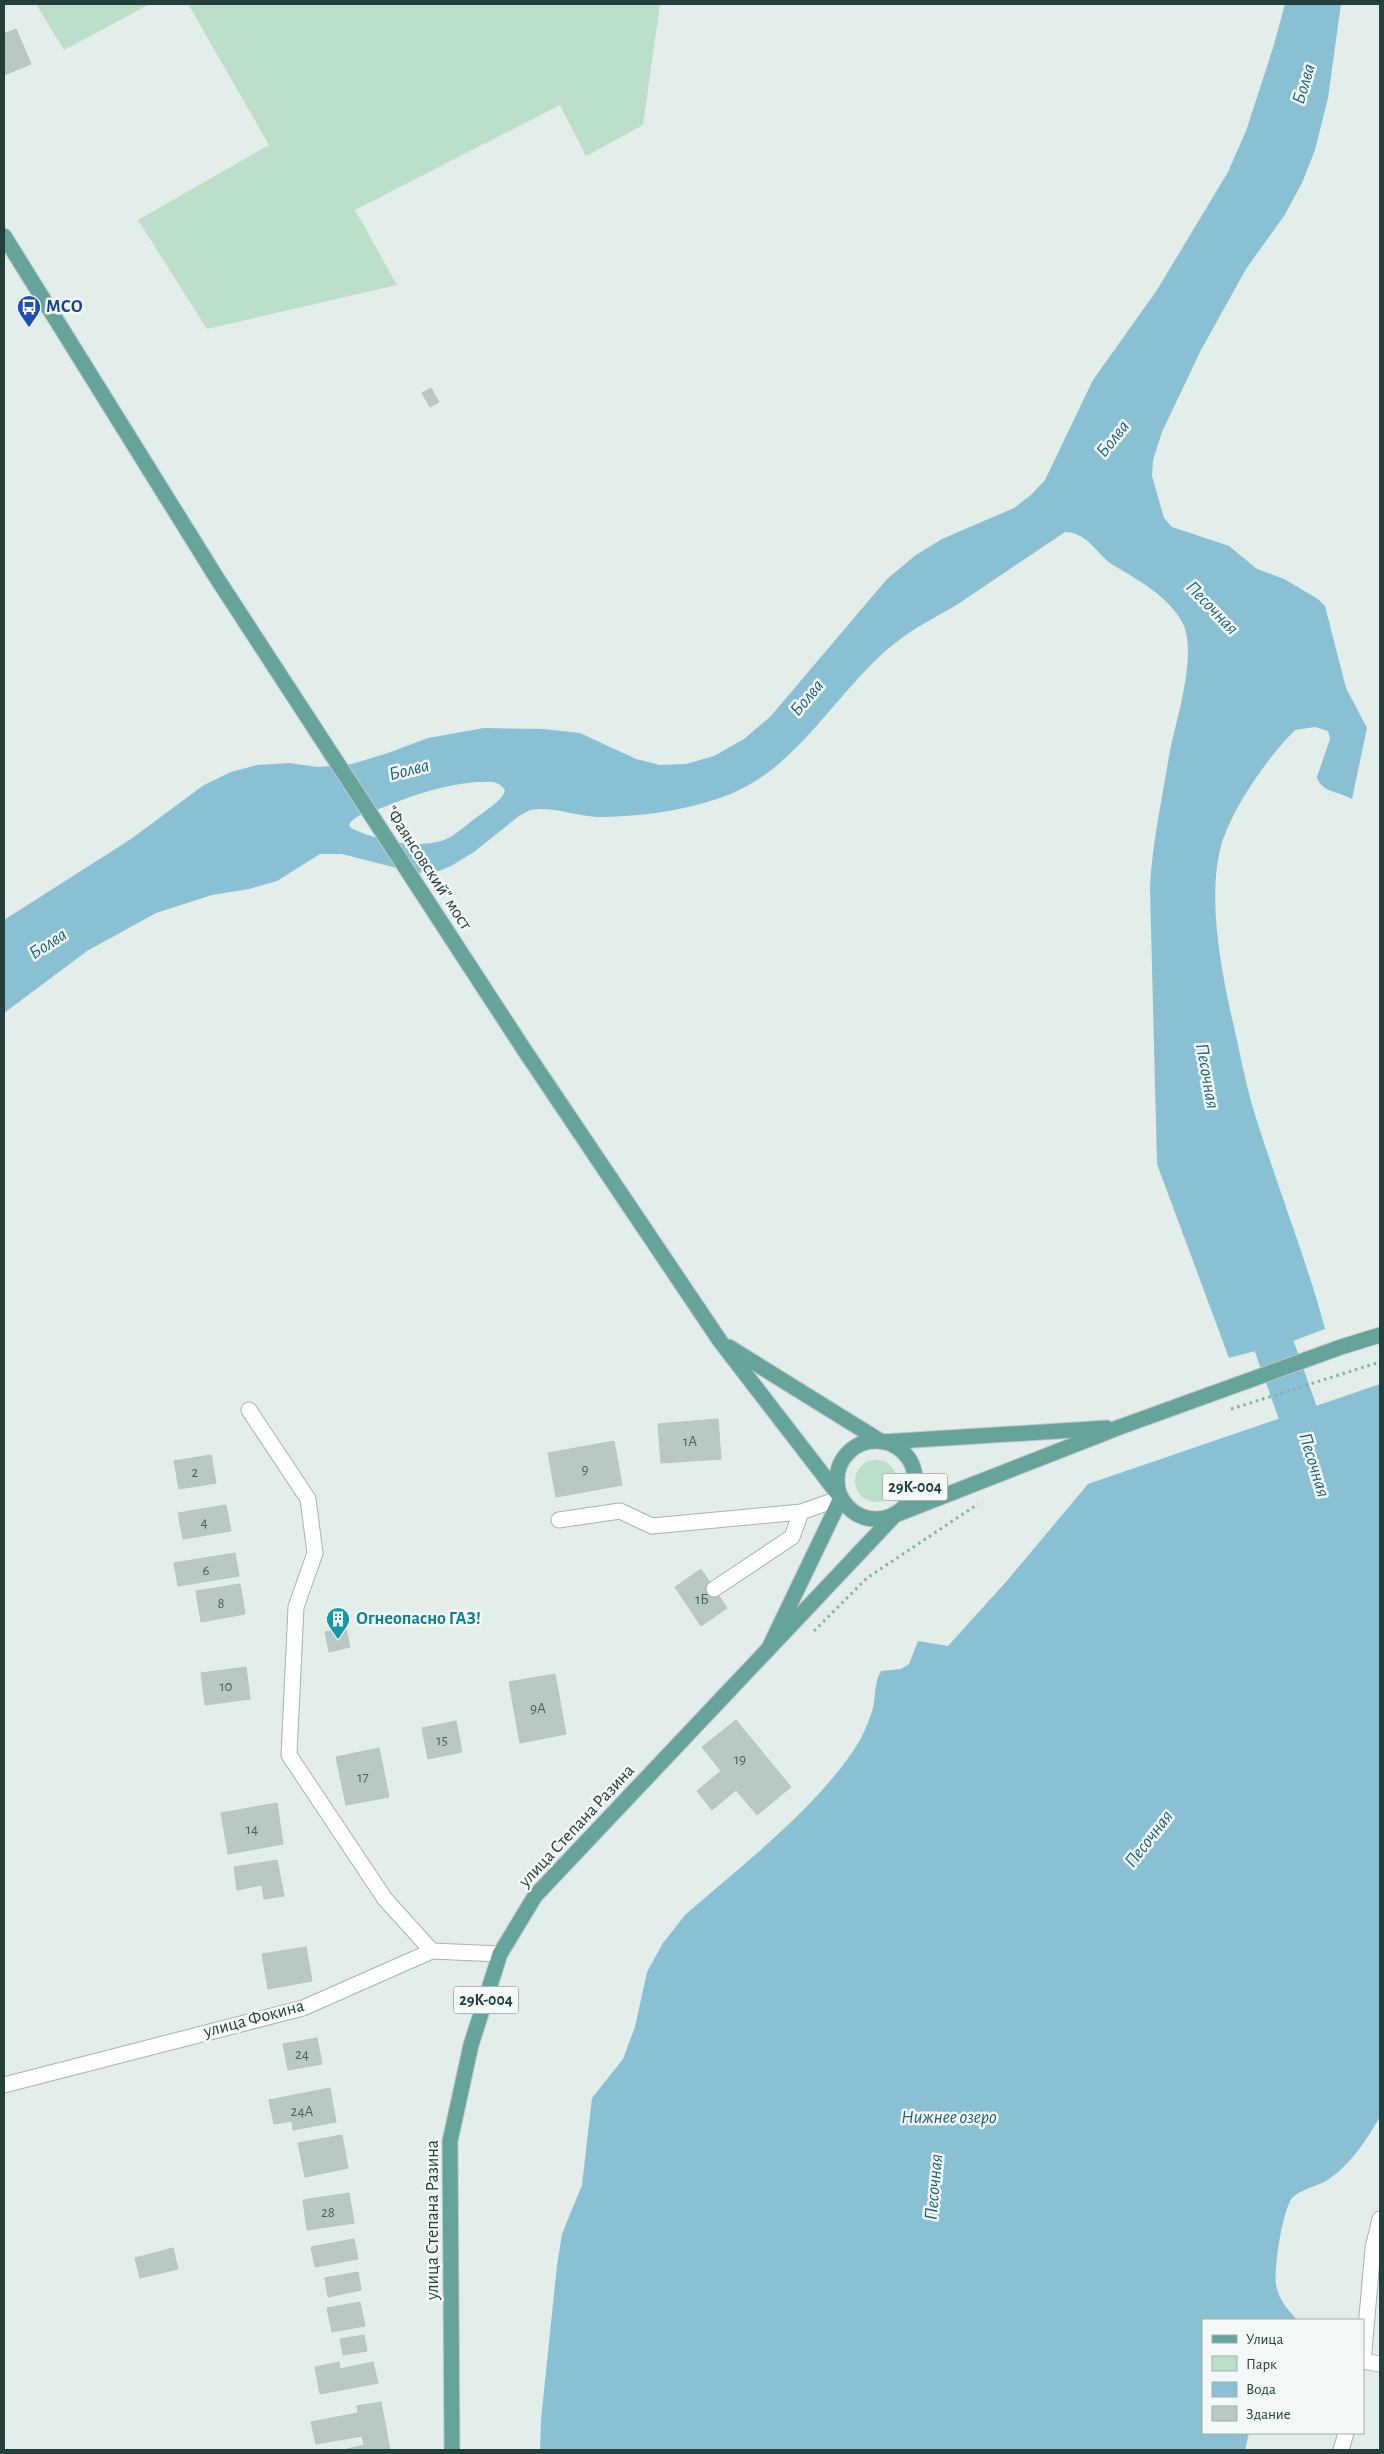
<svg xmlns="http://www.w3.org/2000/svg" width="1384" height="2454" viewBox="0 0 1384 2454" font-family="'Alegreya Sans',sans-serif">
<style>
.green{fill:#bbdfc9}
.water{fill:#8ac0d3;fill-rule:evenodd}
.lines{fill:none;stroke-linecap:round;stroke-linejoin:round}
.river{stroke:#8ac0d3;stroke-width:40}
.building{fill:#b8c8c3;stroke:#b5c7c2}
.minor-casing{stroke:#a5b5b2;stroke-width:17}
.major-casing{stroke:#c1c9c8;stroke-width:17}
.path{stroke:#83b2a8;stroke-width:3;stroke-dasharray:2.5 4;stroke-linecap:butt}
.minor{stroke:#fff;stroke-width:15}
.major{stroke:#66a49b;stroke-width:15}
.labels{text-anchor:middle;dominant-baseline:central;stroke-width:5;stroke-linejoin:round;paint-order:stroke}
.number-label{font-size:15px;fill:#48615d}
.shield{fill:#f4f9f7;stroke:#617773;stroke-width:1}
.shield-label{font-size:16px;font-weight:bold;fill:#223f3b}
.transit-label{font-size:18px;font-weight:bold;fill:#164399;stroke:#f4f9f7;text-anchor:start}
.street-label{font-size:18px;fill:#223f3b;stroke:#f4f9f7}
.culture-label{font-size:18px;font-weight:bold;fill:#0d838f;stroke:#f4f9f7;text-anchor:start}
.water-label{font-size:19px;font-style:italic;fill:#1a627d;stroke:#f4f9f7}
</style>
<rect width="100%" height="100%" fill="#e3edea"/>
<path class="green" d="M36 4H150L64 50Z
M188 4H660L643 125 586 156 560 105 355 210 397 285 207 329 138 220 269 145Z
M855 1481a21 21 0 1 1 42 0a21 21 0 1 1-42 0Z"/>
<path class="water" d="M1285 4H1341L1328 98 1315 150 1302 183 1284 216 1246 269 1201 350 1162 432 1153 460 1152 476 1164 518 1172 527 1229 546 1257 569 1284 579 1318 599 1325 606 1346 688 1367 728 1352 799C1341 792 1320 792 1317 777L1330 739 1328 731 1315 727 1295 730C1268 757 1229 812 1220 850 1208 900 1221 969 1232 1018 1240 1052 1246 1088 1257 1121 1279 1191 1306 1258 1325 1329L1293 1341 1229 1358 1157 1164 1150 888C1152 844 1162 800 1169 756 1175 722 1199 653 1182 622 1168 596 1138 580 1113 565 1095 553 1089 533 1065 532 1030 555 996 579 961 602 942 614 921 624 903 637 837 685 801 771 720 798 682 811 638 817 597 817 575 816 552 806 530 810L519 816 474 852 451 866 436 872 416 873 342 854H320L277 881 249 889 212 895 156 913 87 951 4 1013V920L131 839 204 785 231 772 257 765 289 763 318 767 352 764 388 753 428 738 484 728 543 729 580 733 636 759 660 765 686 764 714 756 744 739 770 717 887 579 916 555 942 539 1014 508 1032 494 1045 480 1093 380 1157 290 1228 172 1246 131 1273 48ZM476 782C487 782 498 779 505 790L503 795C497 804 486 810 477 817 466 825 454 837 441 841 415 849 375 840 351 828L349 825C354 815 369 812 379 809 411 796 441 785 476 782Z
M1380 1384V2117C1366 2140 1352 2163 1329 2179 1319 2186 1300 2189 1292 2198 1282 2212 1274 2268 1276 2284 1278 2299 1288 2310 1297 2320H1203V2433H1249L1245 2450H540L541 2420 557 2265 562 2234 582 2185 592 2098 623 2059 635 2027 647 1972 663 1943 685 1915C743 1864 821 1805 860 1740 865 1731 870 1718 873 1708 876 1695 874 1683 881 1671L901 1669 909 1664 918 1641 948 1646 1005 1583 1088 1484Z"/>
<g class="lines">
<path class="river" d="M1256 1295 1316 1464"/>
</g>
<path class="building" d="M16 29 31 64 4 75V34Z
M431 388 439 402 430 407 422 393Z
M718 1419 721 1459 661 1463 658 1424Z
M614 1441 622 1485 556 1497 548 1453Z
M211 1455 216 1483 179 1489 174 1461Z
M226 1505 231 1531 183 1539 178 1513Z
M235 1553 239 1576 178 1586 174 1563Z
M701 1569 727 1608 701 1626 675 1587Z
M240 1584 245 1614 201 1622 196 1591Z
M346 1628 350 1647 329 1652 325 1632Z
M246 1667 250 1699 205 1705 201 1673Z
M555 1674 566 1734 520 1743 509 1682Z
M736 1720 791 1787 757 1815 736 1790 712 1810 697 1791 721 1771 702 1747Z
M456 1721 462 1752 428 1759 422 1728Z
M379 1748 389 1797 346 1805 336 1757Z
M277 1803 283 1844 228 1854 221 1813Z
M277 1860 284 1896 264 1899 262 1885 237 1890 234 1867Z
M306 1947 312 1981 268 1989 262 1954Z
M317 2038 322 2064 288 2070 283 2044Z
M330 2088 336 2122 293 2130 292 2121 274 2124 269 2100Z
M342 2135 348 2168 305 2177 298 2143Z
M349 2193 354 2223 307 2230 303 2200Z
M354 2239 358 2259 315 2267 311 2247Z
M173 2248 178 2269 140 2278 135 2258Z
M358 2272 361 2290 328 2297 325 2278Z
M360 2302 365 2326 332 2332 327 2308Z
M364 2335 367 2351 343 2355 340 2339Z
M339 2362 340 2369 373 2362 378 2383 320 2394 315 2367Z
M381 2402 390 2450H347V2449L364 2445 362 2436 316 2444 311 2422 358 2413 357 2406Z"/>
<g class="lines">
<g class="minor-casing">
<path id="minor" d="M249 1410 308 1499 315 1553 296 1607 289 1755 385 1899 432 1951
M559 1520 620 1511 652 1526 801 1512 841 1498
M714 1589 792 1537 801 1512
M4 2085 303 2008 432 1951 500 1954
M1363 2361 1380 2364
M1363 2362 1373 2248 1380 2219
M1341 2450 1346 2433"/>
</g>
<g class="major-casing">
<path id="major" d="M4 236 218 580 525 1051 720 1341 841 1498 768 1650
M729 1347 882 1442 1107 1428
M837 1480a39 39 0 1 1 78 0a39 39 0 1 1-78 0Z
M452 2450 450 2141 471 2045 500 1954 535 1896 895 1515 1120 1427 1341 1347 1380 1335"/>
</g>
<path class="path" d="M1231 1409 1380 1362
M814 1631 867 1578 978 1504"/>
<use href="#minor" class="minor"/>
<use href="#major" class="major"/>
</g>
<defs>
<g id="bus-pin" transform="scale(1.25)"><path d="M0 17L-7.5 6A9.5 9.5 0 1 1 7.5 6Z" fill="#1a4fb4" stroke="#f4f9f7"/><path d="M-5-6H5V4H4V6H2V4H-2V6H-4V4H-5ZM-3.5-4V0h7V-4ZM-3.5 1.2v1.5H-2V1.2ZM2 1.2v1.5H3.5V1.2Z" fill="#fff"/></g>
<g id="building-pin" transform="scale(1.25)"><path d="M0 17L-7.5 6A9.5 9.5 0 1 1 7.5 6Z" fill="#0f9aa8" stroke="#f4f9f7"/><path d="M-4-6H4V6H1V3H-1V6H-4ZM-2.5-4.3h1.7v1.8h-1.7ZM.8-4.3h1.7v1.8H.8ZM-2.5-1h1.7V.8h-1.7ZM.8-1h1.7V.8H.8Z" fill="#fff"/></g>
</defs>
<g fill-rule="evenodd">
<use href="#bus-pin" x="29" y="307"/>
<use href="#building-pin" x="338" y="1619"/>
</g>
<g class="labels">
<g class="number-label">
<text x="690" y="1441">1А</text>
<text x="585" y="1469">9</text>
<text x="195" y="1472">2</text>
<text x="204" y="1522">4</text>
<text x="206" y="1570">6</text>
<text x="702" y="1599">1Б</text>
<text x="221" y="1603">8</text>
<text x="226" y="1686">10</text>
<text x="538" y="1708">9А</text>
<text x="442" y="1740">15</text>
<text x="740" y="1759">19</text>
<text x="363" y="1777">17</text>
<text x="252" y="1829">14</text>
<text x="302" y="2054">24</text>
<text x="302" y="2111">24А</text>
<text x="328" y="2212">28</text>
</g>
<g class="shield">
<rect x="882.5" y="1473.5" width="65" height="27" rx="4"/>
<rect x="453.5" y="1986.5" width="65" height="27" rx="4"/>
</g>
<g class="shield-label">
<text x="915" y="1487">29К-004</text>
<text x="486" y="2000">29К-004</text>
</g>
<g class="transit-label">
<text x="46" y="307">МСО</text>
</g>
<g class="street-label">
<text transform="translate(428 868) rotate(57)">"Фаянсовский" мост</text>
<text transform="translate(577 1826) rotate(-47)">улица Степана Разина</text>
<text transform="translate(254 2019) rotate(-15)">улица Фокина</text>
<text transform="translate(433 2220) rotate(-90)">улица Степана Разина</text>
</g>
<g class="culture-label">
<text x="356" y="1619">Огнеопасно ГАЗ!</text>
</g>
<g class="water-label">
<text transform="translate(1304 84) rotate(-73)">Болва</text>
<text transform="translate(1113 439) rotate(-51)">Болва</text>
<text transform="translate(1212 608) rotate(46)">Песочная</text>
<text transform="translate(807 698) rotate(-50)">Болва</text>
<text transform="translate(409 770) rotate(-14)">Болва</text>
<text transform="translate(48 944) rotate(-33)">Болва</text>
<text transform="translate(1207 1076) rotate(80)">Песочная</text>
<text transform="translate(1314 1465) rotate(73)">Песочная</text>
<text transform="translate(1149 1839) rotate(-52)">Песочная</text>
<text x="949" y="2117">Нижнее озеро</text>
<text transform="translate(934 2187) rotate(-85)">Песочная</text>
</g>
</g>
<rect width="1384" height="2454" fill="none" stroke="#223f3b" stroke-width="10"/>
<rect x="1202" y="2319" width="162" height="115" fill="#f4f9f7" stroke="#a0afac"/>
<rect x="1212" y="2335" width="25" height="8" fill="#66a49b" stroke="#a0afac"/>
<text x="1246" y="2344" font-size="15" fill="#223f3b">Улица</text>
<rect x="1212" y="2356" width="25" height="15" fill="#bbdfc9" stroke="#a0afac"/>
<text x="1246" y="2369" font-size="15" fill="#223f3b">Парк</text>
<rect x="1212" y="2382" width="25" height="15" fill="#8ac0d3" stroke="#a0afac"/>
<text x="1246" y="2394" font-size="15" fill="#223f3b">Вода</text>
<rect x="1212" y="2406" width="25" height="15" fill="#b8c8c3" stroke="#a0afac"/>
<text x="1246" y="2419" font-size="15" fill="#223f3b">Здание</text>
</svg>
